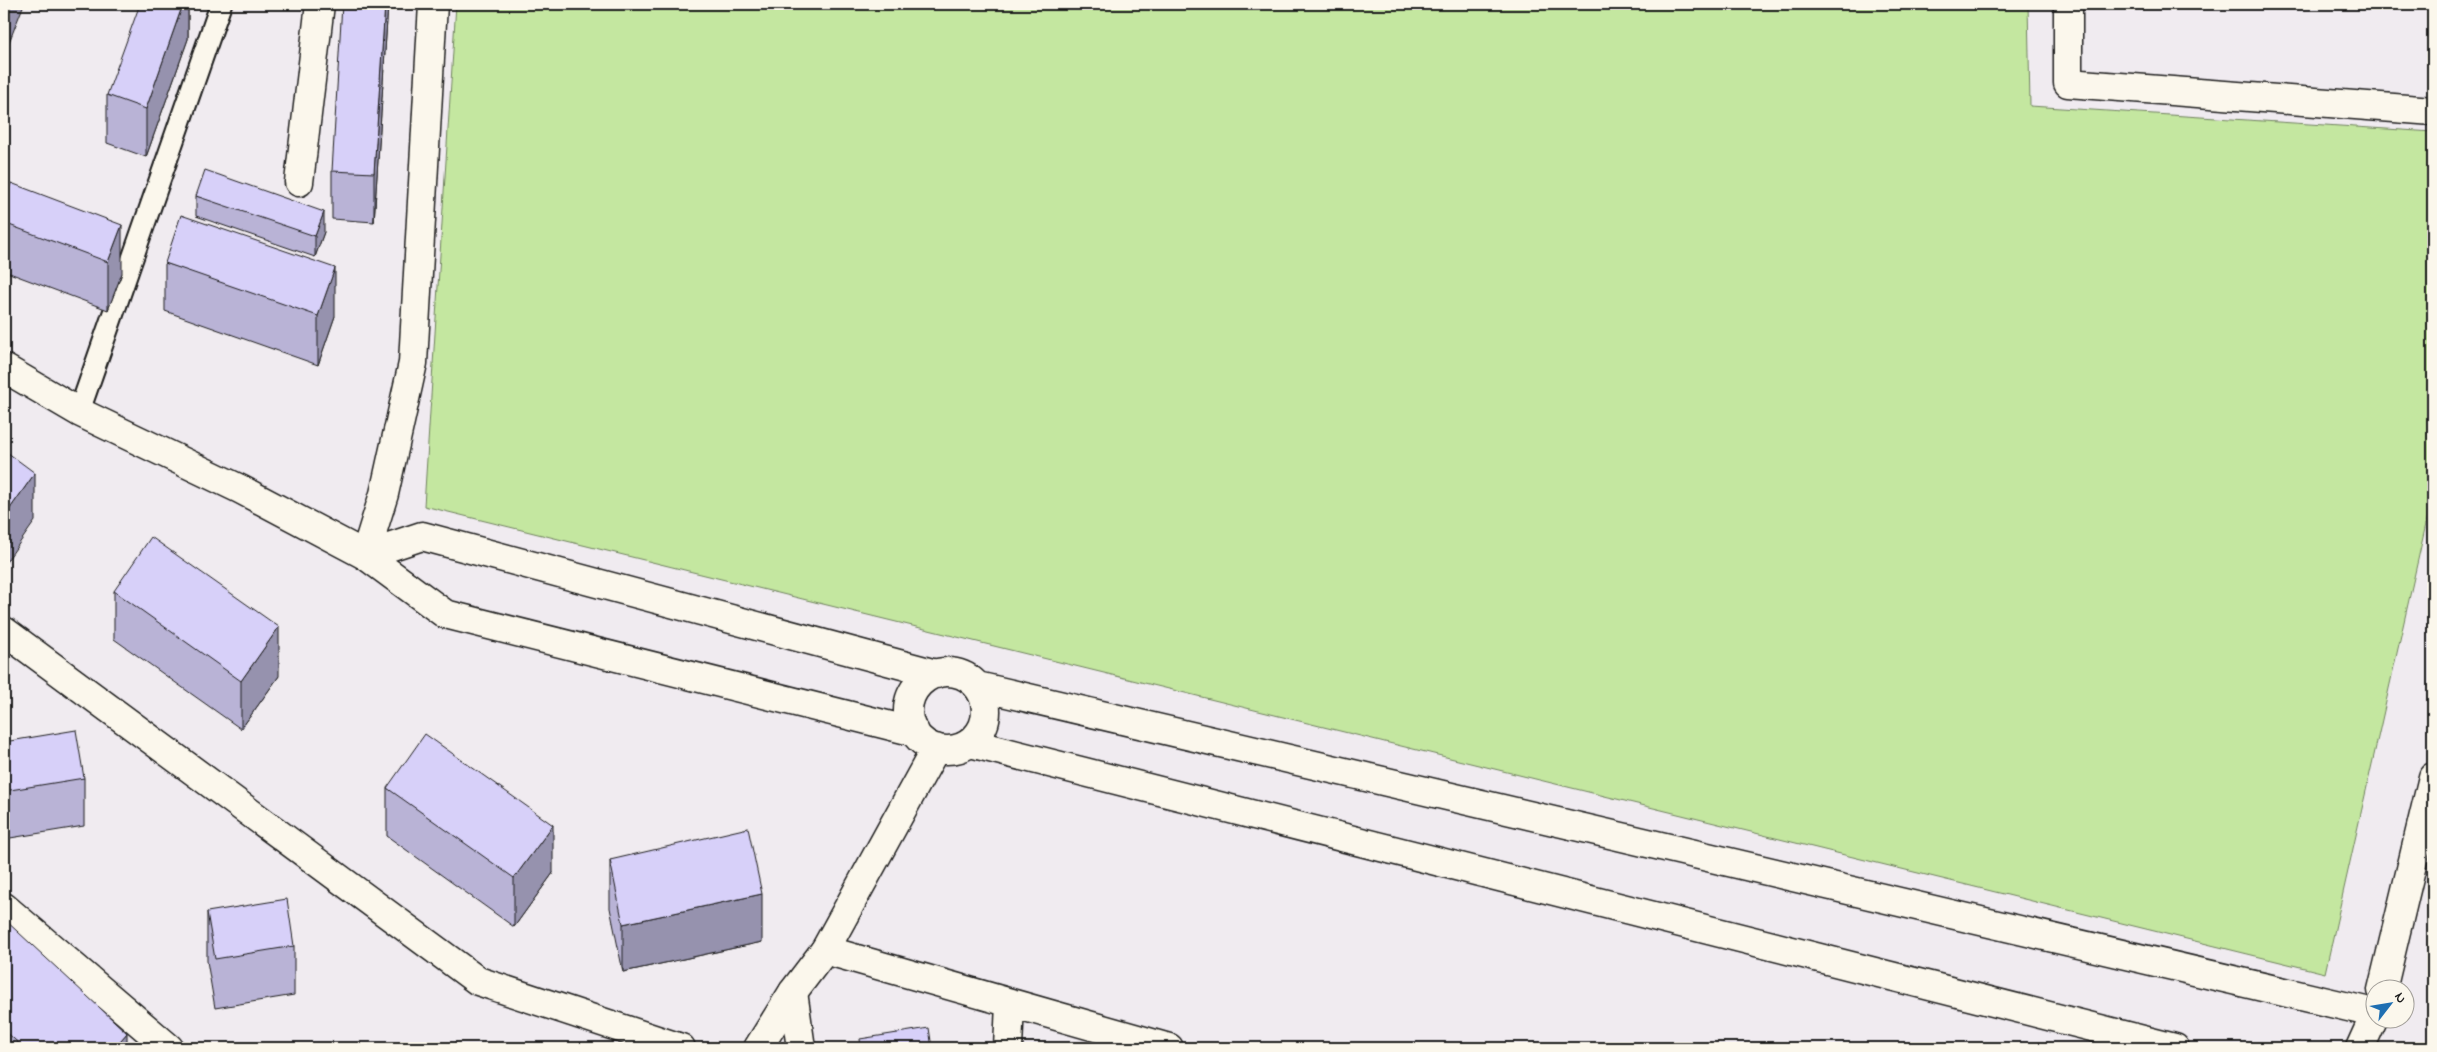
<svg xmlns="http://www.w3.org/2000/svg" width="2437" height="1052" viewBox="0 0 2437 1052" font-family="'Indie Flower',sans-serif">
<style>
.green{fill:#c4e7a0;stroke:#70825e}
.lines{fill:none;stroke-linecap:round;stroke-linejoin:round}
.lane-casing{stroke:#1c1c1c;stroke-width:24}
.street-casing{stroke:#1c1c1c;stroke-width:31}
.secondary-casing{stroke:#1c1c1c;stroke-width:31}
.primary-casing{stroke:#1c1c1c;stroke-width:31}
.lane{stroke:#fbf7ec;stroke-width:20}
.street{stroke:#fbf7ec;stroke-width:28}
.secondary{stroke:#fbf7ec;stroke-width:28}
.primary{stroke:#fbf7ec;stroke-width:28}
.wall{fill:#b9b3d6;stroke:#1c1c1c}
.shaded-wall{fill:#9692ae;stroke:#1c1c1c}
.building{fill:#d7d0f9;stroke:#1c1c1c}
</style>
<rect width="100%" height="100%" fill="#f0ebf0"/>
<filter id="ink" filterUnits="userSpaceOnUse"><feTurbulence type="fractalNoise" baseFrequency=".02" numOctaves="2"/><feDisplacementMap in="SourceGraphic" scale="10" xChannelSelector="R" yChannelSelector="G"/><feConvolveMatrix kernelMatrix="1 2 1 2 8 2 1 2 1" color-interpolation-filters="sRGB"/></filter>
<g filter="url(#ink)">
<path class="green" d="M456 4H2028L2030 106 2433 132V493L2325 973 424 506Z"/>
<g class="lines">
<g class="lane-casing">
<path id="lane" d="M79 412 221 4"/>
</g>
<g class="street-casing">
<path id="street" d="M2068 4V83L2433 111
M299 182 320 4
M365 555 384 494 413 363 433 4
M4 631 478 981 681 1048
M4 907 169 1048
M825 950 1169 1048
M793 992 801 1048
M1008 1048 1010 1003"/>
</g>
<g class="secondary-casing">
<path id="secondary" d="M4 368 79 412 240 489 365 555 445 614 915 732
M365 555 422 536 936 674
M908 711a39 39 0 1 1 78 0a39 39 0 1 1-78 0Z
M977 686 2374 1013
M970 743 2175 1048
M758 1048 793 992 825 950 936 748"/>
</g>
<g class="primary-casing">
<path id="primary" d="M2382 990 2433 777
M2360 1048 2374 1017"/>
</g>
<use href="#lane" class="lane"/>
<use href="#street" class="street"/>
<use href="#secondary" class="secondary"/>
<use href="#primary" class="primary"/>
</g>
<path class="wall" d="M188 4V39L146 157 107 143V95Z
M388 4 374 222 332 219V171Z
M11 183 122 273 108 310 4 271V203Z
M196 196 324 232 315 257 196 216Z
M165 263 335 316 318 365 165 311Z
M114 591 279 676 241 729 114 639Z
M4 742 84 778V826L4 839Z
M387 788 553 873 514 927 387 836Z
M610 860 762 942 623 972 610 908Z
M207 912 294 946V995L215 1008 207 961Z
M4 919 127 1048H4Z"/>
<path class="shaded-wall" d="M5 4H24L4 55V7Z
M183 4H188V39L146 157V109Z
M385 4H388L374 222V173Z
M324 212V232L315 257V236Z
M122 225V273L108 310V262Z
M335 268V316L318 365V316Z
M35 473V521L4 565V517Z
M279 627V676L241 729V681Z
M553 825V873L514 927V878Z
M762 894V942L623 972V924Z
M127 1033V1048H114Z"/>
<path class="building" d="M140 4H183L146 109 107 95Z
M342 4H385L374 173 332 171Z
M205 170 324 212 315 236 196 196Z
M11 183 122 225 108 262 4 223V203Z
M181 215 335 268 318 316 165 263Z
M4 450 35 473 4 517Z
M151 537 279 627 241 681 114 591Z
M76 730 84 778 4 791V742Z
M425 734 553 825 514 878 387 788Z
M748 828 762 894 623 924 610 860Z
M287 899 294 946 215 959 207 912Z
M4 919 127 1033 114 1048H24L4 1030Z
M929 1028 932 1048H861L860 1039Z"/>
</g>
<rect width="2437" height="1052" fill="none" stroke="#fbf7ec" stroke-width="20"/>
<rect x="10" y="10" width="2417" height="1032" fill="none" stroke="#1c1c1c" stroke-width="2" filter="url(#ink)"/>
<g transform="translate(2390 1004) rotate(59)"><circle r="24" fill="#fbf7ec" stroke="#a29f99"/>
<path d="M0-4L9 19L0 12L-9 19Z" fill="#1f6fb2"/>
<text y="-8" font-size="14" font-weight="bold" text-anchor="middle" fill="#1c1c1c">N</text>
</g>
</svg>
